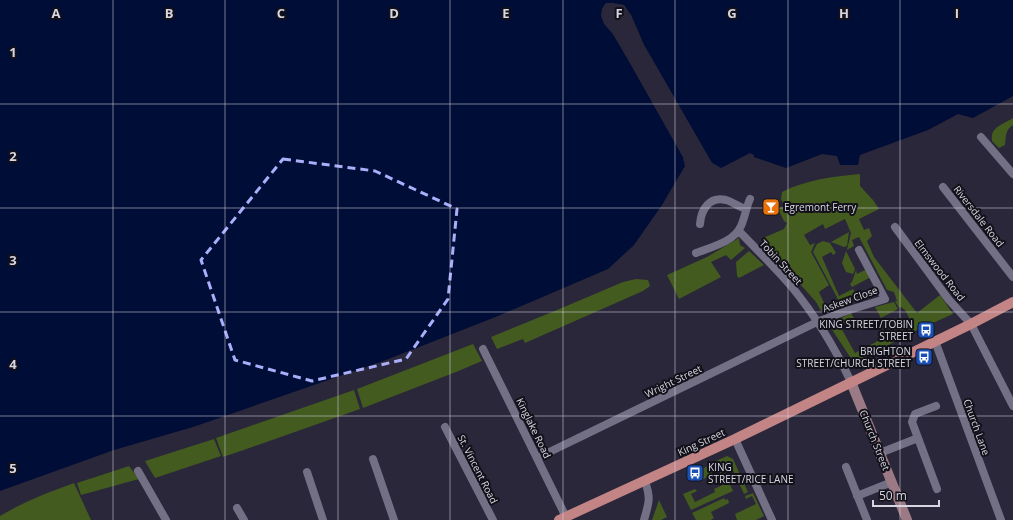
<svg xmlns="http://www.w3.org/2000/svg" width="1013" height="520" viewBox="0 0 1013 520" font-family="'Open Sans',sans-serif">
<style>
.green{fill:#435b1f}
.water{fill:#000d37}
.pier{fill:#292739}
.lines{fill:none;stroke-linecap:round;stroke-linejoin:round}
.street{stroke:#737086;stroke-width:8}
.secondary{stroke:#9b7a85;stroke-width:10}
.primary{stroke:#c38485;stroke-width:10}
.marked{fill:none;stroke:#abaffb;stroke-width:3;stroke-dasharray:8 5;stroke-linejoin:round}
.grid{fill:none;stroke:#d7d6e2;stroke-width:1;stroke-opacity:0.55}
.labels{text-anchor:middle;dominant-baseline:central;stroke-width:4;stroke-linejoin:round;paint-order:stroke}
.poi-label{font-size:10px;fill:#d7d6e2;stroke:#121119;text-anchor:start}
.street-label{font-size:10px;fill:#d7d6e2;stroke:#121119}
.grid-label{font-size:13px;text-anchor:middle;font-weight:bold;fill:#d7d6e2;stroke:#121119;stroke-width:4;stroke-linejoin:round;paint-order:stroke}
</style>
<rect width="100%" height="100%" fill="#292739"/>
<path class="green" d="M1013 118V125C1005 130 1006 137 1005 145L999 148 992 141C990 127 1002 125 1013 118Z
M860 174V186L873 200 879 209 859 219 864 230 869 228 872 236 867 241 874 257 917 313 940 295 953 314 917 330 860 360 850 357 831 328 832 323 851 313 857 324 854 326 850 321 840 326 855 353 912 323 905 310 901 307 899 308 895 301H897L894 292 887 290 859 237 852 240 854 246 847 250 851 233 845 219 825 229 823 224 804 235 810 245 815 243 811 252 829 285 819 292 826 307 832 304 834 308 826 312 821 311 816 302 777 258 763 238 784 229 787 223 784 221 778 209 784 206 781 199 782 192C808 179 832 177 860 174Z
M849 232 847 246 844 247 831 242Z
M739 238 740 245 745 248 731 260 726 255 711 262 721 277 679 299 667 275 707 257Z
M823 241 830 243 836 253 833 255 831 252 822 257 839 296 853 289 858 298 841 305 813 252 817 244Z
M749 251 764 265 739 278 737 276 736 262Z
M846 251 855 269 853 274 846 272 842 263Z
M856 270 857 274 865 270 867 271 871 277 852 287 850 284 852 282Z
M636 279 648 280 650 286 643 291 525 343 523 339 497 349 491 337 557 310 623 282Z
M894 302 898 309 881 318 875 307Z
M473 344 482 361 456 372 363 408 357 389Z
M354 390 360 409 258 445 223 457 216 438Z
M214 439 221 456 155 478 145 461Z
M727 456 733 459 748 492 744 494 730 464 722 468 723 472 718 474 717 472 720 469 716 461Z
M714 463 715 466 711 468 713 474 702 480 698 471Z
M129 466 139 479 81 495 77 483Z
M729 482 733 491 691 510 683 494 695 489 697 491 691 494 695 502 715 492 714 489Z
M74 483 91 520H0V516C23 502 49 492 74 483Z
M753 493 764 516 756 520H737L735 514 756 504 752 496 746 499 745 496Z
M724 498 725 500 728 499 729 503 711 512 714 518 711 520H696L692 513Z
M659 500 667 517 661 520H652Z"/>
<path class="water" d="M0 0H1013V96L973 118 958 114 928 130 860 155 858 165H840L837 156 822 154 786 168 754 157V155L750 153 721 168 712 163 644 45 631 15 624 5 606 3 602 9 604 23 613 34 630 63 683 157 685 166 662 205 634 245 608 269 498 316 386 360 193 427 114 450 0 491Z"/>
<path class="pier" d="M606 3H613L624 5 631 15 644 45 706 153 712 163 721 168 720 169 710 164 642 46 629 16 623 7 607 5 604 10 603 16 606 22 614 33 631 62 685 156 686 168 685 166 683 157 630 63 613 34 604 24 601 16 602 9Z"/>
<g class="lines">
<path class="street" d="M981 137 1013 174
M943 187 1013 277
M700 224C701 210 709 196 726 200 733 202 739 207 746 209
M895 227 949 300 971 324 1013 406
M739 231C756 249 775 267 791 286 815 315 835 348 851 382
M696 253C711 247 734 242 741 226 745 217 746 208 750 199
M935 341 1001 520
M483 349 566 517
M445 427 493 520
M918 438 937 489
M735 439 772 520
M880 453 918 438 912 422 915 414 936 406
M537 458 817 322 846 311 885 299 859 250
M373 459 394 520
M846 467 867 520
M138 471 166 520
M307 472 323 520
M857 496 892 482
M237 508 244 520
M644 520C649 502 651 499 645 481"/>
<path class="secondary" d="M851 382 907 520"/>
<path class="primary" d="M559 520 735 439 971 324 1013 302"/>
</g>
<path class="marked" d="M283 159 375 171 457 209 448 299 406 359 312 381 235 360 201 260Z"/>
<path class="grid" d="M113 0V520M225 0V520M338 0V520M450 0V520M563 0V520M675 0V520M788 0V520M900 0V520M0 104H1013M0 208H1013M0 312H1013M0 416H1013"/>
<defs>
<g id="bar-square" transform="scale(0.9)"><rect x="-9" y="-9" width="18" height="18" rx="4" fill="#e8710a" stroke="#121119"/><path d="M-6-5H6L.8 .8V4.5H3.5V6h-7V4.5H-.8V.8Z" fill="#fff"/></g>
<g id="bus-square" transform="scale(0.9)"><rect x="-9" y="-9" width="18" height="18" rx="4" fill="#1a4fb4" stroke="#121119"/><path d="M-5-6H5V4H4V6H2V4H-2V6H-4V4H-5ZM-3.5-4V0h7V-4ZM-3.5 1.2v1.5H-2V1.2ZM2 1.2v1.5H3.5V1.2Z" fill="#fff"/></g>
</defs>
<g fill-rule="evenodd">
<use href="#bar-square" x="771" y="207"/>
<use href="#bus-square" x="926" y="330"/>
<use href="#bus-square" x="924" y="357"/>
<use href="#bus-square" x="695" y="473"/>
</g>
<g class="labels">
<g class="poi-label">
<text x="784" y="207">Egremont Ferry</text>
<text x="913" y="324" text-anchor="end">KING STREET/TOBIN<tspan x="913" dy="12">STREET</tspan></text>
<text x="911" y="351" text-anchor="end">BRIGHTON<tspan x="911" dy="12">STREET/CHURCH STREET</tspan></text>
<text x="708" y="467">KING<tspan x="708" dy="12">STREET/RICE LANE</tspan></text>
</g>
<g class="street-label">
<text transform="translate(979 216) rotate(52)">Riversdale Road</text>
<text transform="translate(781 262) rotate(47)">Tobin Street</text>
<text transform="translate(940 270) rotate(52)">Elmswood Road</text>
<text transform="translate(850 299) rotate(-20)">Askew Close</text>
<text transform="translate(673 381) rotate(-26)">Wright Street</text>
<text transform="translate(977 427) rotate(70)">Church Lane</text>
<text transform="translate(534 428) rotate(64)">Kinglake Road</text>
<text transform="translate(875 440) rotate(68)">Church Street</text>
<text transform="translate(701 442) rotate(-25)">King Street</text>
<text transform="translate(478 469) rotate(63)">St. Vincent Road</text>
</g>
</g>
<g class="grid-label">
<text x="56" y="18">A</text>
<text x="169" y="18">B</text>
<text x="281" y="18">C</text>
<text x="394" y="18">D</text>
<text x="506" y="18">E</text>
<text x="619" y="18">F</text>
<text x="732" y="18">G</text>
<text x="844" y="18">H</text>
<text x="957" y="18">I</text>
<text x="13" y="57">1</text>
<text x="13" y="161">2</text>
<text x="13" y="265">3</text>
<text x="13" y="369">4</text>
<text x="13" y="473">5</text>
</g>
<path d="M873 500v6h66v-6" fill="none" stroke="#d7d6e2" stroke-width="2"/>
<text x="879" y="500" font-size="12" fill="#d7d6e2" stroke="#121119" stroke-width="3" paint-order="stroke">50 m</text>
</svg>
